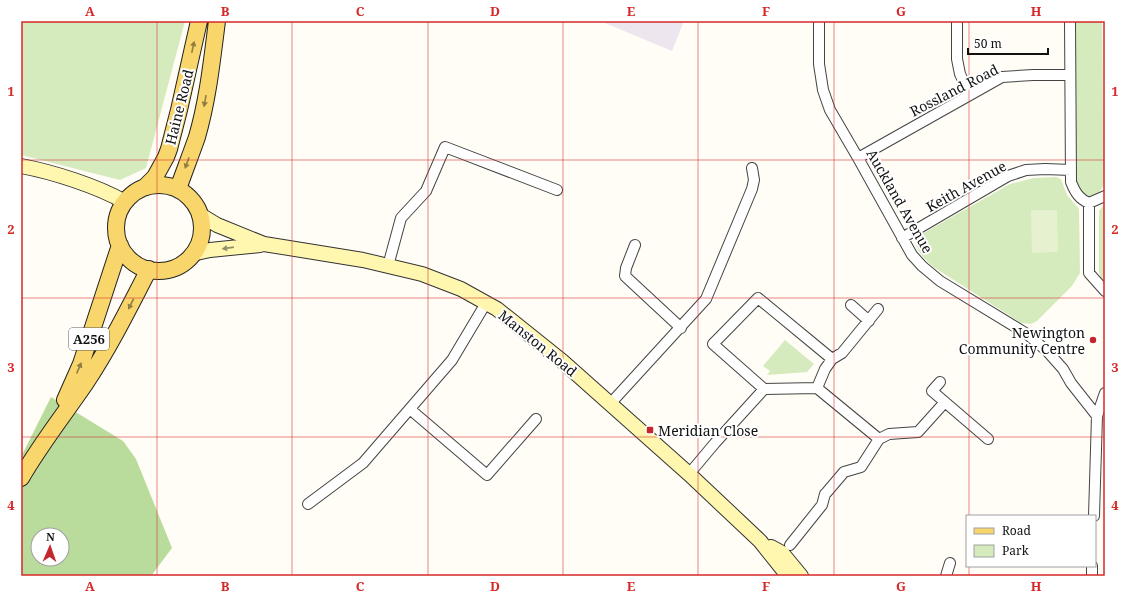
<svg xmlns="http://www.w3.org/2000/svg" width="1126" height="597" viewBox="0 0 1126 597" font-family="'Noto Serif',serif">
<style>
.industrial{fill:#eee6ef}
.green{fill:#d5ebbd}
.forest{fill:#b9dc9c;fill-rule:evenodd}
.pitch{fill:#e6f2cf}
.lines{fill:none;stroke-linecap:round;stroke-linejoin:round}
.street-casing{stroke:#444;stroke-width:12}
.secondary-casing{stroke:#333;stroke-width:16}
.primary-casing{stroke:#222;stroke-width:18}
.street{stroke:#fff;stroke-width:10}
.secondary{stroke:#fff6b0;stroke-width:14}
.primary{stroke:#f9d66b;stroke-width:16}
.oneway{fill:#917d42}
.oneway2{fill:#948f68}
.grid{fill:none;stroke:#d62828;stroke-width:1;stroke-opacity:0.55}
.poi-dot{fill:#c4262e;stroke:#fff;stroke-width:1.5}
.labels{text-anchor:middle;dominant-baseline:central;stroke-width:4;stroke-linejoin:round;paint-order:stroke}
.shield{fill:#fff;stroke:#585858;stroke-width:1}
.shield-label{font-size:13px;font-weight:bold;fill:#111}
.street-label{font-size:14px;fill:#111;stroke:#fff}
.poi-label{font-size:14px;fill:#111;stroke:#fff;text-anchor:end}
.neatline{fill:none;stroke:#d62828;stroke-width:1.5}
.grid-label{font-size:13px;text-anchor:middle;font-weight:bold;fill:#d62828}
</style>
<rect width="100%" height="100%" fill="#fffdf5"/>
<path class="industrial" d="M600 21H684L672 51Z"/>
<path class="green" d="M21 21H185L146 168 120 180 21 155Z
M1072 21H1102L1104 180C1103 192 1096 197 1084 196L1076 187Z
M1056 177 1061 179 1067 195 1079 209 1080 273 1072 286 1037 321 1031 324 1021 323 935 268C927 261 907 245 920 235L1010 184 1034 178Z
M1105 204V283L1102 280 1099 272V211Z
M785 340 814 364 807 372 767 375 770 371 763 366Z"/>
<path class="forest" d="M51 397 123 441 136 459 172 548 151 576H21V457ZM38 535H62V559H38Z"/>
<path class="pitch" d="M1031 210H1057L1058 252 1032 253Z"/>
<g class="lines">
<g class="street-casing">
<path id="street" d="M819 21V64L823 90 830 110 858 158 912 255 922 266 940 281 1027 334 1047 351 1063 369 1071 383 1097 416
M957 21V59L960 74 970 95
M1070 21 1071 182C1075 192 1079 199 1089 203L1105 196
M858 158 1002 77 1033 75H1070
M1089 203V273L1105 291
M902 238 1008 176 1026 170 1045 169 1071 170
M635 245 626 268 625 276 681 328
M388 266 401 218 426 191 445 147 557 190
M851 305 869 321
M940 382 932 391 988 439
M817 388 825 369 832 359 842 353 878 309
M764 389 713 344 758 298 832 359
M610 404 706 299 752 189 754 180 752 168
M411 410 487 475 536 419
M879 439 889 434 918 432 945 402
M689 474 715 443 764 389 817 388 879 439 861 467 844 472 827 492 825 494 822 505 790 545
M308 504 363 463 452 360 486 303
M1094 516 1097 416 1105 393
M1092 566V576
M946 576 950 563"/>
</g>
<g class="secondary-casing">
<path id="secondary" d="M21 166C53 172 97 186 125 202
M199 214 217 225 264 244 363 260 422 274 461 289 497 309 562 361 689 474 760 541 788 576
M192 254 210 250 260 245
M771 547 782 553 801 576"/>
</g>
<g class="primary-casing">
<path id="primary" d="M116 228a43 43 0 1 1 86 0a43 43 0 1 1-86 0Z
M145 187 155 177 166 157 169 149 179 110 199 21
M178 189C184 172 191 154 197 137 208 99 212 60 217 21
M65 400 81 364 120 245
M21 478C40 445 63 416 85 384 109 348 129 308 149 269"/>
</g>
<use href="#street" class="street"/>
<use href="#secondary" class="secondary"/>
<use href="#primary" class="primary"/>
</g>
<defs><path id="oneway-solid" d="M-6-.8H1V-3.2L6.5 0L1 3.2V.8H-6Z"/></defs>
<g class="oneway">
<use href="#oneway-solid" transform="translate(193 47) rotate(-78)"/>
<use href="#oneway-solid" transform="translate(205 101) rotate(100)"/>
<use href="#oneway-solid" transform="translate(187 163) rotate(110)"/>
<use href="#oneway-solid" transform="translate(131 304) rotate(116)"/>
<use href="#oneway-solid" transform="translate(79 368) rotate(-67)"/>
</g>
<use class="oneway2" href="#oneway-solid" transform="translate(228 248) rotate(172)"/>
<path class="grid" d="M157 21V576M292 21V576M428 21V576M563 21V576M698 21V576M834 21V576M969 21V516M21 160H1105M21 298H1105M21 437H1105M969 566V576"/>
<g class="poi-dot">
<circle cx="1093" cy="340" r="4"/>
<rect x="646" y="426" width="8" height="8" rx="2"/>
</g>
<g class="labels">
<rect class="shield" x="69" y="328" width="40" height="22" rx="3"/>
<g class="shield-label">
<text x="89" y="339">A256</text>
</g>
<g class="street-label">
<text transform="translate(954 90) rotate(-27)">Rossland Road</text>
<text transform="translate(179 107) rotate(-76)">Haine Road</text>
<text transform="translate(966 186) rotate(-29)">Keith Avenue</text>
<text transform="translate(900 201) rotate(60)">Auckland Avenue</text>
<text transform="translate(538 343) rotate(39)">Manston Road</text>
</g>
<g class="poi-label">
<text x="1085" y="332">Newington<tspan x="1085" dy="16">Community Centre</tspan></text>
<text x="658" y="430" text-anchor="start">Meridian Close</text>
</g>
</g>
<rect width="1126" height="597" fill="none" stroke="#ffffff" stroke-width="44"/>
<rect x="966" y="515" width="130" height="52" fill="#ffffff" stroke="#a0a0a0"/>
<rect x="974" y="528" width="20" height="6" fill="#f9d66b" stroke="#a0a0a0"/>
<text x="1002" y="535" font-size="12" fill="#111111">Road</text>
<rect x="974" y="545" width="20" height="12" fill="#d5ebbd" stroke="#a0a0a0"/>
<text x="1002" y="555" font-size="12" fill="#111111">Park</text>
<g transform="translate(50 547) rotate(2)"><circle r="19" fill="#ffffff" stroke="#a0a0a0"/>
<path d="M0-3L7 15L0 10L-7 15Z" fill="#c4262e"/>
<text y="-6" font-size="11" font-weight="bold" text-anchor="middle" fill="#111111">N</text>
</g>
<path d="M968 48v6h80v-6" fill="none" stroke="#111111" stroke-width="2"/>
<text x="974" y="48" font-size="12" fill="#111111" stroke="#ffffff" stroke-width="3" paint-order="stroke">50 m</text>
<rect x="22" y="22" width="1082" height="553" class="neatline"/>
<g class="grid-label">
<text x="90" y="16">A</text>
<text x="225" y="16">B</text>
<text x="360" y="16">C</text>
<text x="495" y="16">D</text>
<text x="631" y="16">E</text>
<text x="766" y="16">F</text>
<text x="901" y="16">G</text>
<text x="1036" y="16">H</text>
<text x="11" y="96">1</text>
<text x="1115" y="96">1</text>
<text x="11" y="234">2</text>
<text x="1115" y="234">2</text>
<text x="11" y="372">3</text>
<text x="1115" y="372">3</text>
<text x="11" y="510">4</text>
<text x="1115" y="510">4</text>
<text x="90" y="591">A</text>
<text x="225" y="591">B</text>
<text x="360" y="591">C</text>
<text x="495" y="591">D</text>
<text x="631" y="591">E</text>
<text x="766" y="591">F</text>
<text x="901" y="591">G</text>
<text x="1036" y="591">H</text>
</g>
</svg>
